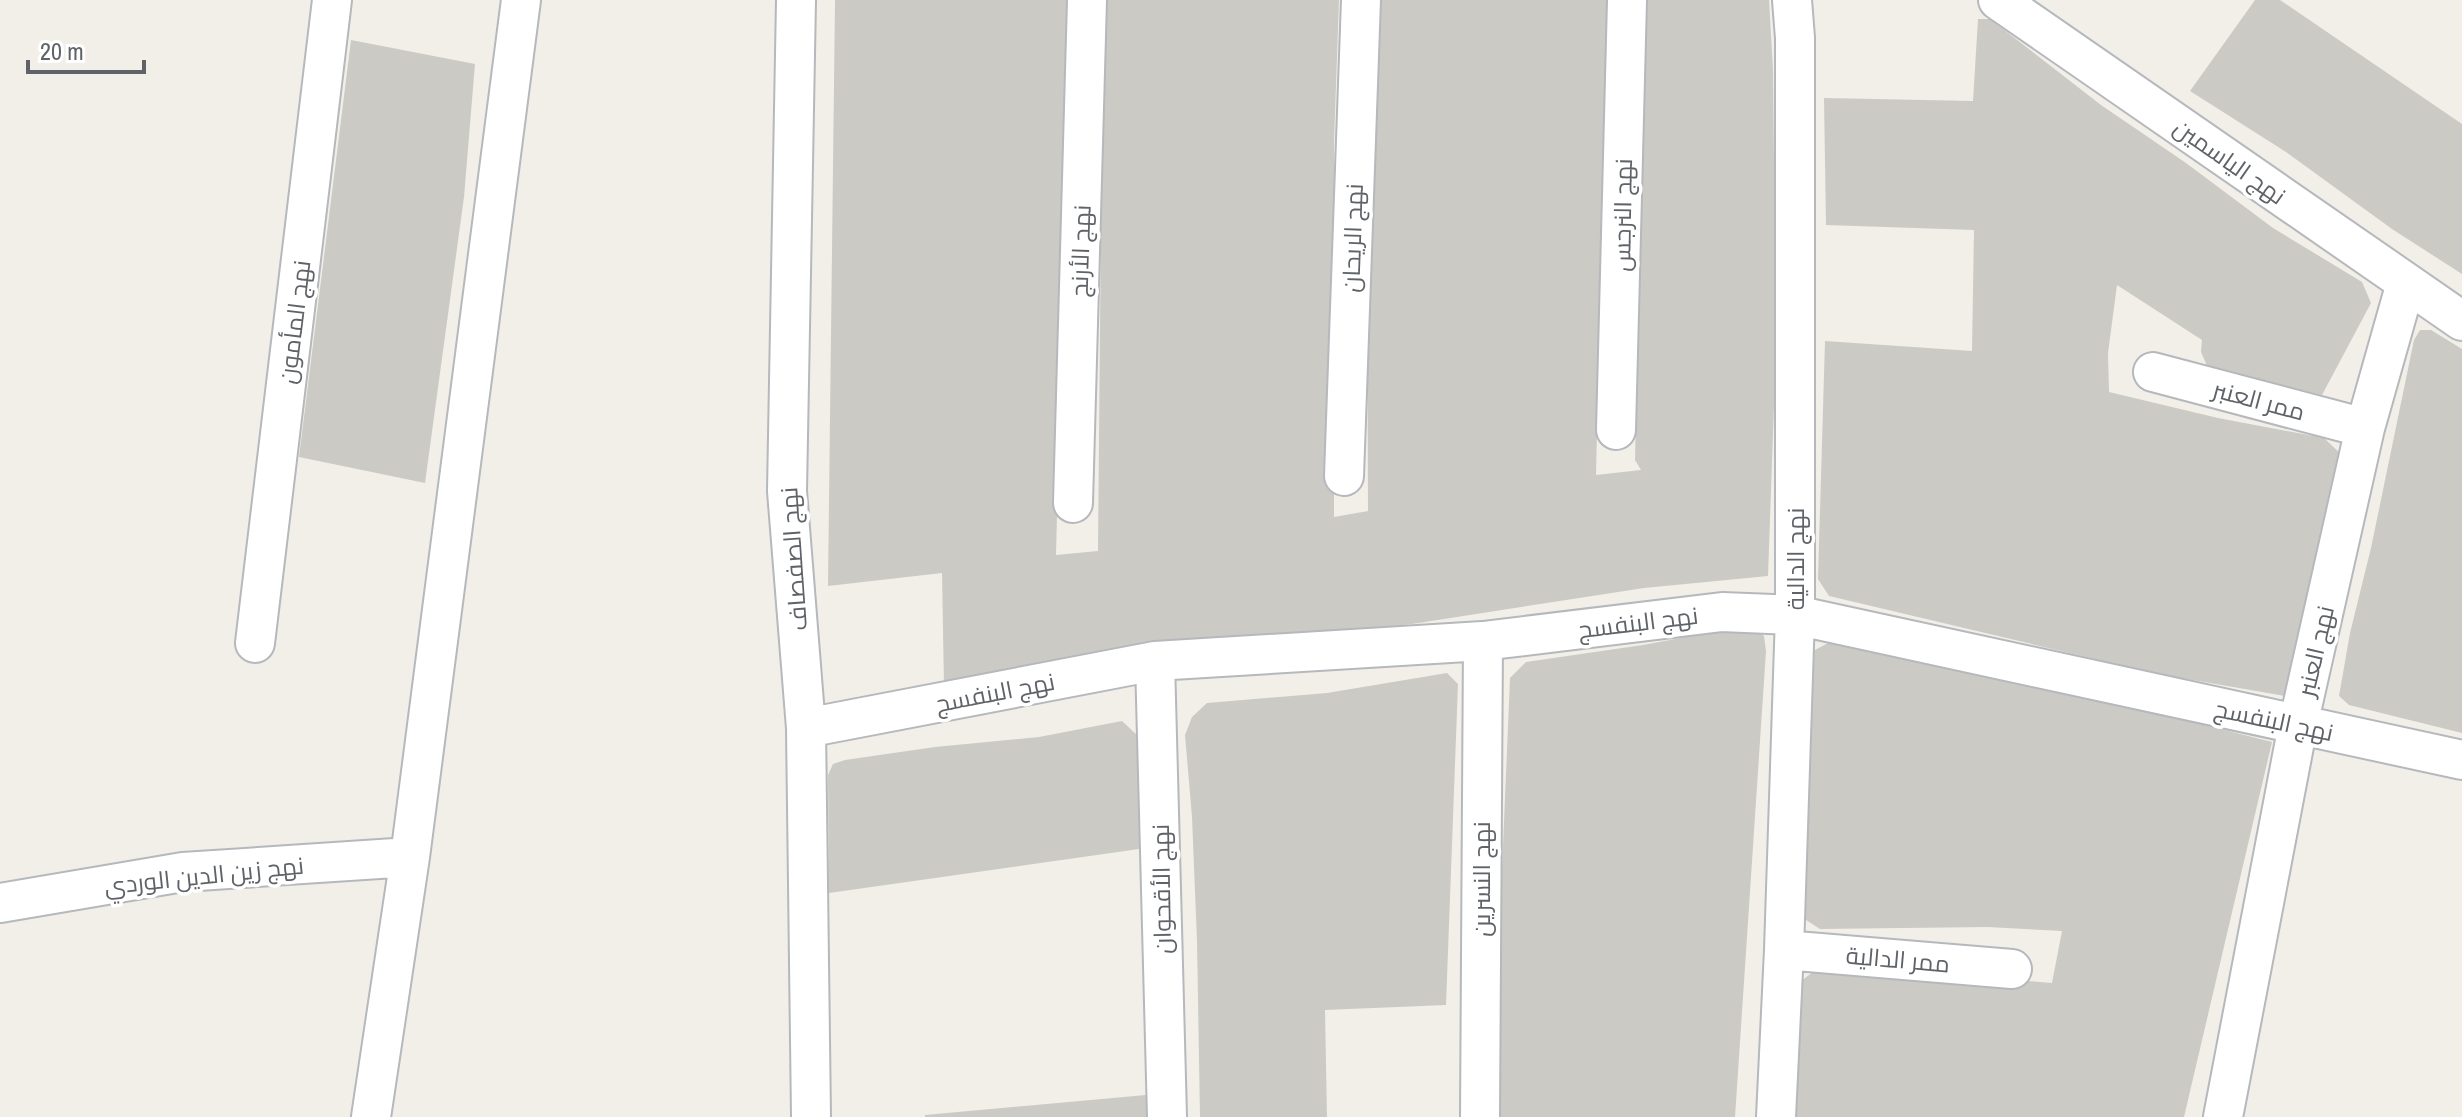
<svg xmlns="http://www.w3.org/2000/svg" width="2462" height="1117" viewBox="0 0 2462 1117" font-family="'Archivo Narrow',Cairo,sans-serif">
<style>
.building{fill:#cccac5}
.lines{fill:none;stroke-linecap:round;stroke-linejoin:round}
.street-casing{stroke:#b5b8bc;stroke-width:42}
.street{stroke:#fff;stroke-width:38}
.labels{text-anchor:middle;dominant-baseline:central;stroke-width:7;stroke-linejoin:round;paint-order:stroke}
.street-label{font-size:24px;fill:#5f6368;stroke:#fff}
</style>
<rect width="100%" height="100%" fill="#f1efe8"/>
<path class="building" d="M835 0H1070L1056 555 1098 551 1103 0H1339L1334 143V517L1368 511 1367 223 1376 0H1609L1608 183 1599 342 1596 475 1641 470 1635 460 1645 0H1769L1773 70 1776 348 1768 576 1644 588 1412 624 1288 638 944 687 942 573 828 586Z
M2255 0H2280L2462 124V274L2392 229 2286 152 2190 91Z
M1978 19H1990L2101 105 2186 163 2273 228 2362 282 2371 303 2322 395 2257 379H2244L2208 368 2201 352 2202 340 2117 285 2108 353 2109 392 2218 418 2324 438 2342 455 2285 696 2158 674 1829 596 1818 579 1825 341 1972 351 1974 230 1826 225 1824 98 1973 101Z
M351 40 475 64 464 197 425 483 299 457Z
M2420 330H2431L2462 349V733L2349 705 2339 696 2350 633 2371 548 2414 340Z
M1750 625 1764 636 1766 651 1735 1117H1498L1502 870 1510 678 1526 662 1643 645Z
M1832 641 2189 721 2272 742 2184 1117H1792L1801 981 1813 972 1910 971 2052 983 2062 931 1988 927 1820 929 1803 918 1811 652Z
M1447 673 1458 684 1446 1005 1325 1010 1327 1117H1200L1197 941 1192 817 1185 735 1192 717 1207 703 1327 693Z
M1122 721 1139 737 1146 848 829 893 828 775 833 764 845 760 935 747 1039 737Z
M1157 1094 1158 1117H925V1115Z"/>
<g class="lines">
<g class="street-casing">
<path id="street" d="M796 0 787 491 806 728 811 1117
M1998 0 2462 321
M2153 372 2365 428
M1616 430 1627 0
M1344 476 1361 0
M1073 503 1087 0
M255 643 332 0
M1155 661 1167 1117
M806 728 1155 661 1483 641 1722 612 1795 615 2462 760
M0 903 183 872 410 857
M1784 950 2012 969
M371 1117 410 857 521 0
M1480 1117 1483 641
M1776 1117 1784 950 1795 615V38L1792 0
M2223 1117 2298 725 2365 428 2406 283"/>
</g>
<use href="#street" class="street"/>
</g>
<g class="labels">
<g class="street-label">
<text transform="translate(2230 161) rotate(35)">نهج الياسمين</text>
<text transform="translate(1622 215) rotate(-89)">نهج النرجس</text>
<text transform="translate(1352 238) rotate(-88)">نهج الريحان</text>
<text transform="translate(1080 251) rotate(-88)">نهج الأرنج</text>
<text transform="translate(294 322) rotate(-83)">نهج المأمون</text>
<text transform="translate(2259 400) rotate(15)">ممر العنبر</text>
<text transform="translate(793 559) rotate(-94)">نهج الصفصاف</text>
<text transform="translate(1795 559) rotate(-90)">نهج الدالية</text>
<text transform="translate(1638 622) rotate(-7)">نهج البنفسج</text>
<text transform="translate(2315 651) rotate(-77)">نهج العنبر</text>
<text transform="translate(995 692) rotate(-11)">نهج البنفسج</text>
<text transform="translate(2274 720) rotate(12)">نهج البنفسج</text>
<text transform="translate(204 875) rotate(-6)">نهج زين الدين الوردي</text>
<text transform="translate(1481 879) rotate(-90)">نهج النسرين</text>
<text transform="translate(1161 889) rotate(-91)">نهج الأقحوان</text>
<text transform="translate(1898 959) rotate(5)">ممر الدالية</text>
</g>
</g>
<path d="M28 60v12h116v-12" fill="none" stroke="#5f6368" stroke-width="4"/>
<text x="40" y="60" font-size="24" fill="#5f6368" stroke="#ffffff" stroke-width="6" paint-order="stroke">20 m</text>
</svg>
